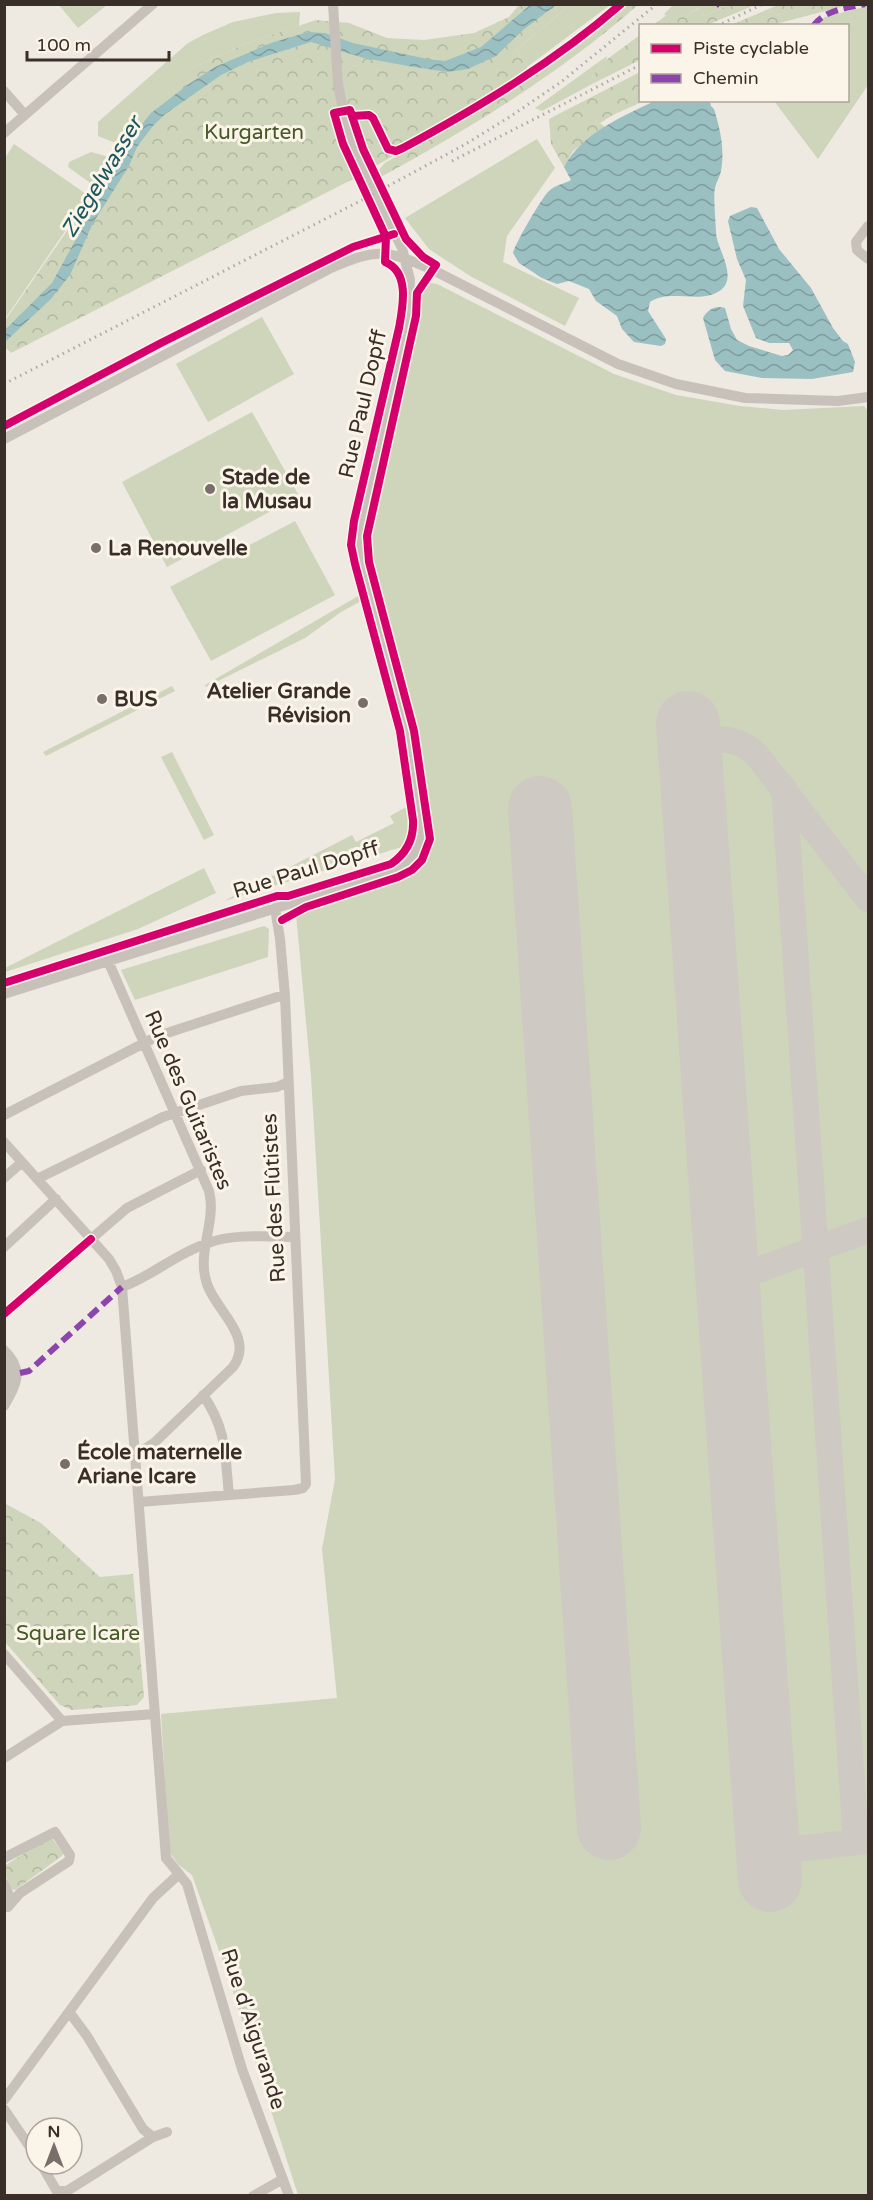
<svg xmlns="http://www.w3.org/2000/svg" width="873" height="2200" viewBox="0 0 873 2200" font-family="'Varela Round',sans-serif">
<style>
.green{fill:#ced5ba}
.forest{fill:url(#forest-crowns)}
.water{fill:url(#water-waves)}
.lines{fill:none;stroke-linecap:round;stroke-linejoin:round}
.taxiway{stroke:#cecac3;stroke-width:26}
.runway{stroke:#cecac3;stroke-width:64}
.street{stroke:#c8c1ba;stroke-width:10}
.rail{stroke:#afaaa5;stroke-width:3;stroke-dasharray:1.5 4.5;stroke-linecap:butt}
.quiet{stroke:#8e44ad;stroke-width:6;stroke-dasharray:12 6;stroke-linecap:butt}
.cycleway-casing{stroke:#fbf4e8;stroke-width:11}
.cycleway{stroke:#d6006c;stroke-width:8}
.poi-dot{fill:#786f69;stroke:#fbf4e8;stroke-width:2}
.labels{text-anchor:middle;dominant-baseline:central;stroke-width:6;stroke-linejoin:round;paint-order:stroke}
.park-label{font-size:21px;fill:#465a29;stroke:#fbf4e8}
.street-label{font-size:21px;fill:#392e28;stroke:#fbf4e8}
.poi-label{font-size:21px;font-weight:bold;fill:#392e28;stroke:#fbf4e8;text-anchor:start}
.water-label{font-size:22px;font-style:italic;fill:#19575f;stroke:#fbf4e8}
</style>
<defs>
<pattern id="forest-crowns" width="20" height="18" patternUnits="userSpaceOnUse" patternTransform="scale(1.5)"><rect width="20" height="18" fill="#ced5ba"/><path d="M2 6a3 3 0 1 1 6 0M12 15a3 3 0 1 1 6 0" fill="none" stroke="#b2b7a0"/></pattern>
<pattern id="water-waves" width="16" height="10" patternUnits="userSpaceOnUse" patternTransform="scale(1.5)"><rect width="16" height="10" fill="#9bc0c2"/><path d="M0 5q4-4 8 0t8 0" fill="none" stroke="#7f9c9e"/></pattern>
</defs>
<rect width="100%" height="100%" fill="#eee9e1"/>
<path class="green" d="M59 5H107L78 28Z
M570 5H610L527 67 516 50Z
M673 5H729L704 16 699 8 673 21 664 14Z
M868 6V85L818 159 774 101 848 100V26L815 25 825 17Z
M300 12 299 26 242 45 193 68 136 117 118 144 98 136V122L188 43 203 35 233 22 276 13Z
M607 56 606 60 589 80 594 83 542 111 535 108Z
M537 139 555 168 507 236 503 262 579 298 565 326 470 276 429 249 405 218Z
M14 144 89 196 5 319V158Z
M91 152 109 157 111 159 96 187 68 167 69 162Z
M430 283 437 284 614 374 676 395 740 406 783 410 864 406 868 411V2195H298L226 1970 192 1875 179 1865 169 1852 161 1714 337 1698 322 1549 335 1479 311 1076 296 914 408 876 419 868 430 853 433 839 432 823 416 728 369 548 370 530 419 316V297L422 286Z
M262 317 294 374 208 422 176 364Z
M252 412 299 496 167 567 122 482Z
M295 521 335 595 211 661 170 587Z
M360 595 361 601 341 612 305 638 206 687 205 685Z
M172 686 175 691 46 756 43 752Z
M172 752 214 835 204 840 161 757Z
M408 806 410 829 405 846 224 901 352 835 356 842 394 823 390 816Z
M204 868 216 893 138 929 5 972V968Z
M264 926 269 929 268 957 135 1000 121 970Z"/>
<path class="forest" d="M519 5H570L516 50 531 73 527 77 594 29 624 5H638C559 74 471 128 379 178L377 172 385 163 477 110 507 90 355 178 11 353 5 347 4 322 91 196 118 144 136 117 155 96 193 68 242 45 316 20 349 23 387 38 424 40 474 33 509 17Z
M729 5H755L707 25H653L667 15 674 20 700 8 704 16Z
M778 5V4L848 5 772 25H731Z
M640 35V60L594 83 589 80 606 60Z
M640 72V100L644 101 613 115 600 123 605 127 573 151 564 167 551 144 549 119Z
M4 1503 41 1523 100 1577 133 1574 144 1697 137 1705 72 1710 60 1705 5 1642Z
M51 1837 63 1853 62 1856 15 1890 12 1889 5 1876 4 1866Z"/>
<path class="water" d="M530 5H556L523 30 496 56 468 69 448 72 408 66 364 58 311 42 248 62 221 75 164 115 153 126 137 147 129 166 93 223 70 275 51 299 5 342V330L52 283 105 186 113 175 138 129 151 113 189 84 215 67 271 43 308 32 325 33 353 43 427 59 445 61 481 47Z
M657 100 710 101 711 106 714 109C720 128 725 149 721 171 720 177 716 182 715 188 713 196 716 224 716 233 717 249 738 276 721 290 701 305 670 288 650 302L648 311 666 339 665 344 661 346 634 342 622 329 617 316 596 301 589 289 569 281 557 284 542 278 519 263 513 253C515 244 542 197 549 191 555 185 564 184 571 180L564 167C582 133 623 116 657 100Z
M751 207 757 208 779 249 811 288 833 328 843 341 848 344 855 362 853 372 812 379 762 378 725 371 715 360 703 318C708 309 716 305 725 308L731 329 737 340 749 346 782 356 788 355 793 350 789 343H769L756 338 743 306 746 280 737 259 728 221 730 216Z"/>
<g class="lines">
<path class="taxiway" d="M690 742C717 740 733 734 756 754L868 899
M784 788 856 1842
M728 1281 868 1230
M768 1852 868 1841"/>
<path class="runway" d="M688 723 770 1880
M540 808 609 1828"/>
<path class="street" d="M4 91 25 115
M4 133 153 4
M868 226 856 242 857 250 868 259
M4 439 329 269C377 248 385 249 433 270L618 364 676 384 745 398 838 401 868 397
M108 961 209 1191C217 1222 196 1252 207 1284 216 1311 255 1337 233 1367L154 1443 135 1455
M4 994 384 874 402 866 412 857 419 846 422 833 407 732 358 543 408 320 410 280 402 248 358 158 345 120 338 84 333 4
M4 1115 158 1036 277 997 285 996
M4 1142 109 1259 116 1271 122 1287 166 1858 179 1874 153 1898 4 2100
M4 1178 22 1162
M37 1179 163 1117 241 1091 277 1087 288 1082
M4 1247 56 1199
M122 1287C152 1276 177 1253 208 1243 235 1233 267 1237 295 1237
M4 1314 127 1208 201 1170
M4 1350C25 1370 16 1385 4 1406
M4 1364 8 1375 4 1387
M203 1395C227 1429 225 1456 229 1495
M139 1502 294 1490 303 1488 306 1484 285 996 280 939 275 908
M4 1654 62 1721
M4 1758 62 1721 155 1714
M4 1858 55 1832 70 1855 69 1861 20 1893 8 1907
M179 1874 187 1884 242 2069 289 2196
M4 1884 9 1895 8 1906
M70 2013 87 2036 143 2129 153 2137 167 2132
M4 2109 36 2156
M41 2164 59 2195
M57 2191H67L153 2137
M253 2196 283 2179"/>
<path class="rail" d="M717 26 763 4
M452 161 640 65
M4 384 366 198 464 145 511 116 561 82 657 4"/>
<path class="quiet" d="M716 5 718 4
M813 26C826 9 845 9 865 4
M20 1373 29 1371 122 1287"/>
<g class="cycleway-casing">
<path id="cycleway" d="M352 116 369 115 373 118 388 149 396 151 403 148C479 107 556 61 621 4
M4 426 161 343 353 247 394 234
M4 983 277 896H288L391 864C407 853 414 838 413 820L400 731 355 564 351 545 354 521 399 328C403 306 410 272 385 262L386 237 343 144 334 113 350 110 363 149 406 239 423 257 436 265 417 293 416 316 367 536 369 562 414 731 430 839 422 860 412 870 398 877 306 907 282 920
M4 1314 91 1239"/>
</g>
<use href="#cycleway" class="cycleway"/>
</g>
<g class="poi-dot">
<circle cx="210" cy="489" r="6"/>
<circle cx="96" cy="548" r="6"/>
<circle cx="102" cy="699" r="6"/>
<circle cx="363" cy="703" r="6"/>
<circle cx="65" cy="1464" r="6"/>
</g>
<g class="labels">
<g class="park-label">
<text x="254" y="132">Kurgarten</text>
<text x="78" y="1633">Square Icare</text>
</g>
<g class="street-label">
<text transform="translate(363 404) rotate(-77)">Rue Paul Dopff</text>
<text transform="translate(306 870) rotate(-17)">Rue Paul Dopff</text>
<text transform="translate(188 1100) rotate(67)">Rue des Guitaristes</text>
<text transform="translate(274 1198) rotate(-93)">Rue des Flûtistes</text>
<text transform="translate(253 2029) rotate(72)">Rue d'Aigurande</text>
</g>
<g class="poi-label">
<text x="222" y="477">Stade de<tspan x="222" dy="24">la Musau</tspan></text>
<text x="108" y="548">La Renouvelle</text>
<text x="351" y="691" text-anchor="end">Atelier Grande<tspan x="351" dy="24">Révision</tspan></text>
<text x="114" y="699">BUS</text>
<text x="77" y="1452">École maternelle<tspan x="77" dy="24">Ariane Icare</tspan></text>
</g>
<g class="water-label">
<text transform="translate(102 177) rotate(-59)">Ziegelwasser</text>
</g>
</g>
<rect width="873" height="2200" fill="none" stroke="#392e28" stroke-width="12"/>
<rect x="639" y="24" width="210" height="78" fill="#fbf4e8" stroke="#ada59b" stroke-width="1.5"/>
<rect x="651" y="44" width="30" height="9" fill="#d6006c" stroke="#ada59b" stroke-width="1.5"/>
<text x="693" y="54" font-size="18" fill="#392e28">Piste cyclable</text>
<rect x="651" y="74" width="30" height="9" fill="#8e44ad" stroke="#ada59b" stroke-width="1.5"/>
<text x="693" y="84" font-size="18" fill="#392e28">Chemin</text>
<g transform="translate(54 2146)"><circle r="28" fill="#fbf4e8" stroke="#ada59b" stroke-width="1.5"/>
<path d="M0-4.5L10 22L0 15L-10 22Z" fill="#786f69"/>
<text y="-9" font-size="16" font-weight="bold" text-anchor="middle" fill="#392e28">N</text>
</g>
<path d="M27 51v9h142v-9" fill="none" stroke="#392e28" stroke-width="3"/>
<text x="36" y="51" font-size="18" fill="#392e28" stroke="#fbf4e8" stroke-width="4.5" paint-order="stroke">100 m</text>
</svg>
